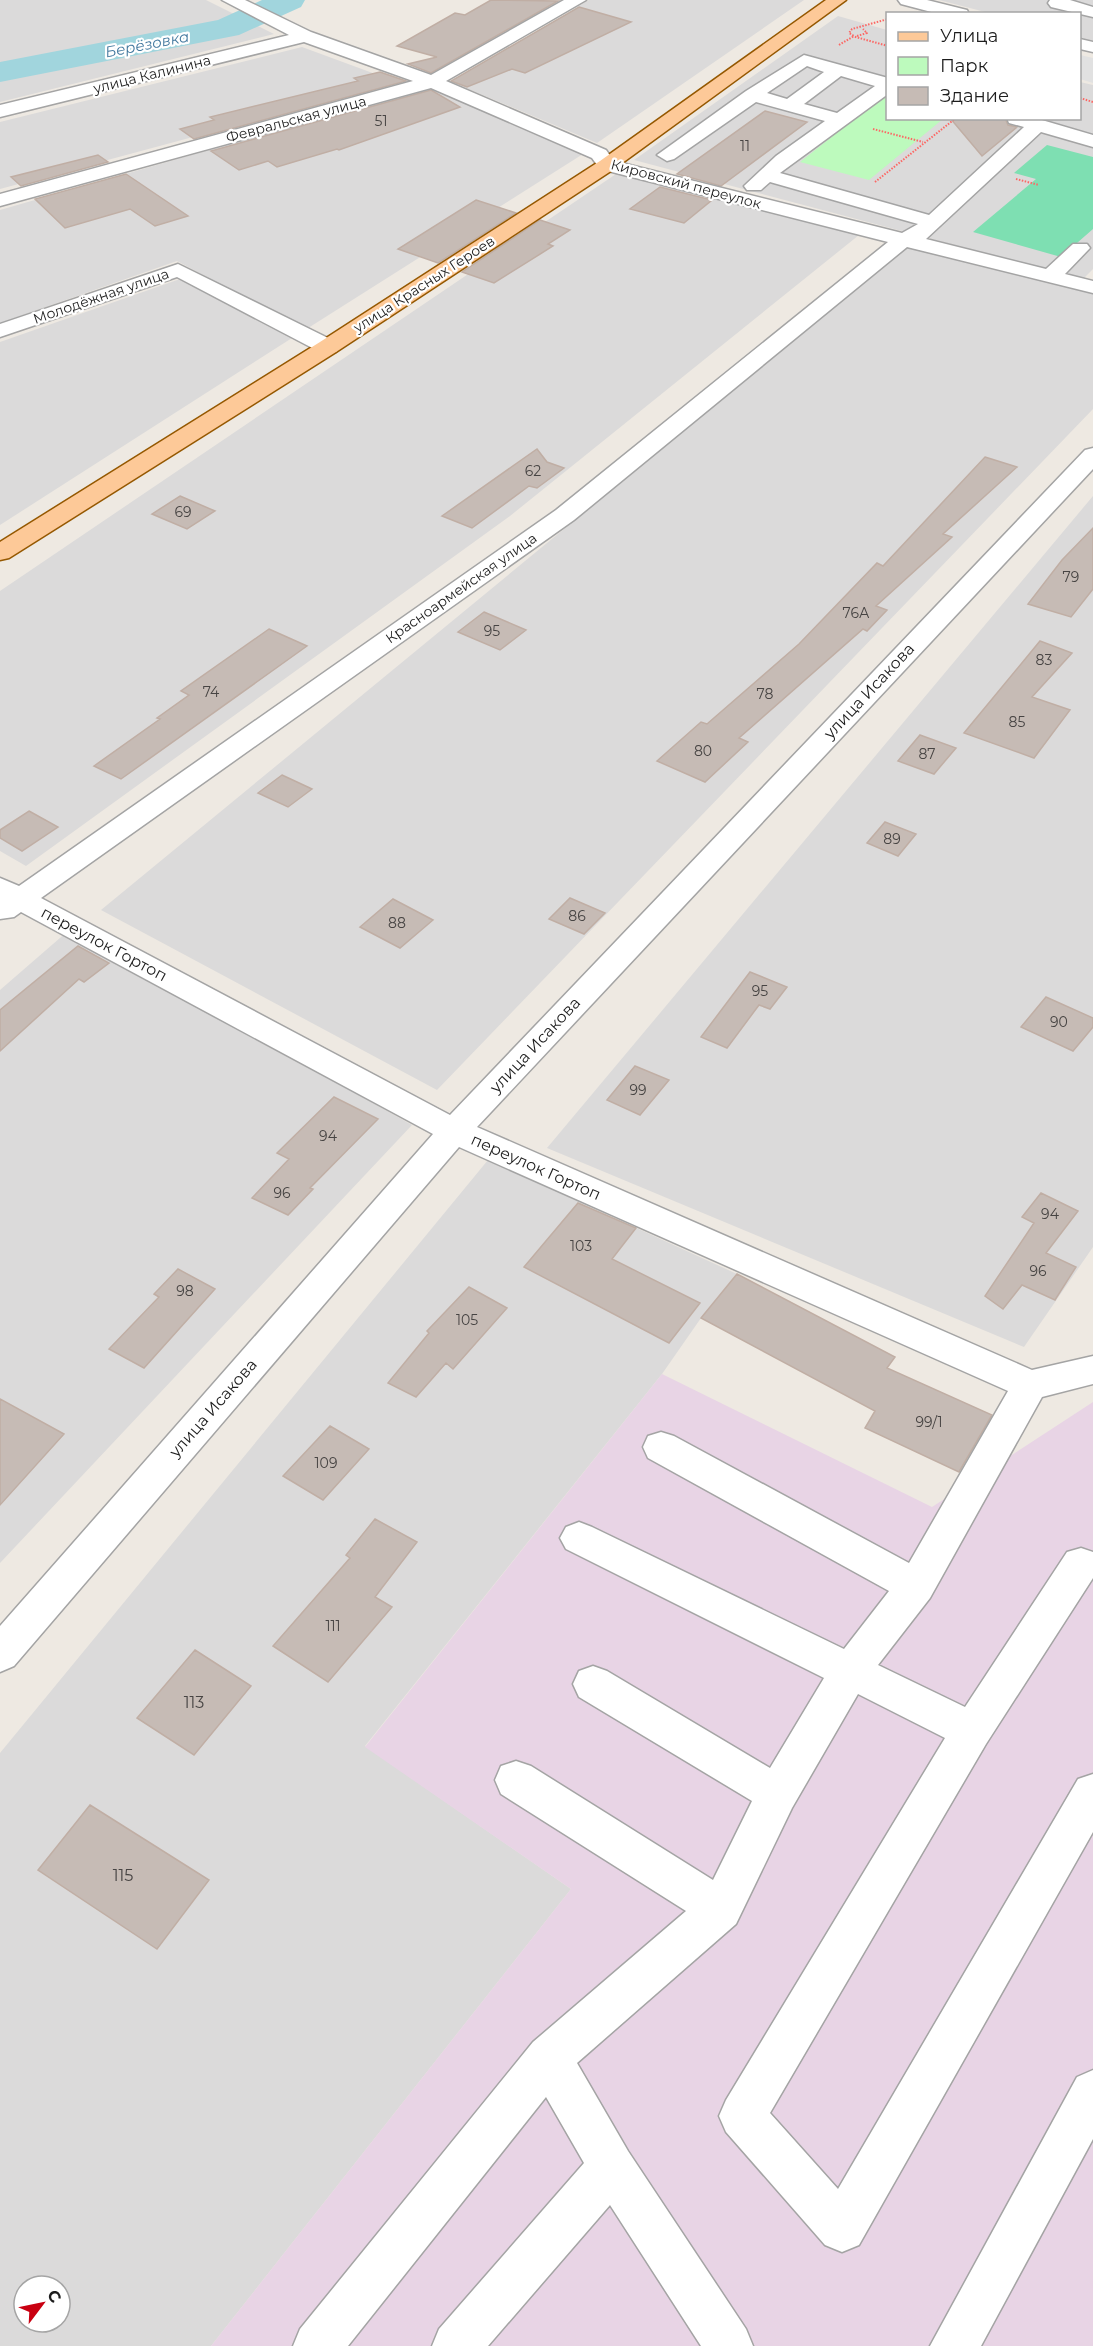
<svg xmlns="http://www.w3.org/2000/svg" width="1093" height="2346" viewBox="0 0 1093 2346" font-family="Montserrat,sans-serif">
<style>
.residential{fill:#dbdada;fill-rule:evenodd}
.industrial{fill:#e8d4e5}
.park{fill:#bdfabd}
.pitch{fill:#7edfb2}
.parking{fill:#e1e1e1}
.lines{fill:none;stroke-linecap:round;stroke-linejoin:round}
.river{fill:#a1d5dd;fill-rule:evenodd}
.building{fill:#c6bbb5;stroke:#c0aea4;stroke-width:1.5}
.minor-casing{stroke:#a4a4a4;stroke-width:3}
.major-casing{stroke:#955800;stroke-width:3}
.path{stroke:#fc6865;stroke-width:2;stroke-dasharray:1.5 1.5;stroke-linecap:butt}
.minor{fill:#fff;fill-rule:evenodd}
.major{fill:#fdc998;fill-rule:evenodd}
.labels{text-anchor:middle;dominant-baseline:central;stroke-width:4.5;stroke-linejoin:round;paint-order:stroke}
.far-street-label{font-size:14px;fill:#1d1d1d;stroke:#fff}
.number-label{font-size:14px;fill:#474443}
.far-water-label{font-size:15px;font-style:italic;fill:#42789e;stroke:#fff}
.street-label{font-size:16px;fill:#1d1d1d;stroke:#fff}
.near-number-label{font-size:16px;fill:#474443}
</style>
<rect width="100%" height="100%" fill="#eee9e2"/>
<path class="residential" d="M0 0H206L274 34 0 102Z
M589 0H804L597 143 452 82Z
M939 0H1093V41L1080 38V14L989 13Z
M838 16 887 30 888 118H1080V82L1093 85V269L1083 279 634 160Z
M302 47 397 82 0 189V122Z
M429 87 583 154 305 330 177 261 0 323V210Z
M616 174 859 235 510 516 26 866 0 851V591Z
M908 246 1093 294V409L437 1090 101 910Z
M180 279 292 338 0 525V342Z
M1093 496V1247L1024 1347 547 1148Z
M68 931 412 1125 0 1563V990Z
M488 1160 737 1274 701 1318 662 1374 365 1746 571 1889 211 2346H0V1753ZM24 2286H60V2322H24Z"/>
<path class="industrial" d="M662 1374 932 1507 1093 1402V2346H211L571 1889 365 1747Z"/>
<path class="park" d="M887 93 888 118 943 119 869 180 800 162Z"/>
<path class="pitch" d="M1047 145 1093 157V229L1061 257 973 232 1036 179 1014 173Z"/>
<path class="parking" d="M1080 55 1093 58V83L1080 79Z"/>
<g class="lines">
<path class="river" d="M262 0H305L301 7 239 35 0 82V62L218 20Z"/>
</g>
<path class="building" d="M491 0 558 1 431 73 408 64 437 57 397 46 455 13 465 15Z
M579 7 631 22 525 73 512 69 467 87 451 81Z
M380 72 406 81 194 139 180 129 214 120 210 117 358 81 354 78Z
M431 90 460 107 339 150 337 149 277 167 268 161 239 170 211 151Z
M765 111 807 122 721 186 677 174Z
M950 118H1005L1008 125 1017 127 982 156Z
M98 155 108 162 21 186 11 177Z
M126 174 188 216 155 226 130 209 65 228 35 199Z
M660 187 712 200 684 223 630 209Z
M476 200 516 213 438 263 398 249Z
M540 220 570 230 548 244 553 246 494 283 462 272Z
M537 449 547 462 564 468 537 488 529 486 472 528 442 516Z
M985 457 1017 467 943 534 952 537 876 606 887 610 867 631 863 629 739 738 748 742 705 782 657 761 701 722 707 724 799 644 877 563 883 566Z
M180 496 215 511 187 529 152 514Z
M1093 528V589L1071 617 1028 604 1062 560Z
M484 612 526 630 500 650 458 632Z
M269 629 307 646 121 779 94 766 160 719 157 718 189 695 181 691Z
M1040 641 1072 653 1032 697 1070 710 1034 758 964 733Z
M920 735 956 748 934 774 898 761Z
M282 775 312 789 288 807 258 793Z
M29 811 58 827 22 851 0 838V830Z
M885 822 916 834 898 856 867 843Z
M570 898 605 913 584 934 549 919Z
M393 899 433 920 400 948 360 927Z
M78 946 109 963 84 982 79 979 0 1051V1010Z
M750 972 787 987 770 1009 759 1005 727 1048 701 1037Z
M1046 997 1093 1018V1027L1073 1051 1021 1027Z
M635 1066 669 1080 640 1115 607 1100Z
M334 1097 378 1119 310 1188 313 1189 288 1215 252 1198 289 1159 277 1153Z
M1041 1193 1078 1211 1046 1253 1076 1267 1055 1300 1022 1285 1003 1309 985 1296 1034 1223 1022 1217Z
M578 1203 636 1228 612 1259 700 1303 669 1343 524 1267Z
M178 1269 215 1289 144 1368 109 1349 159 1297 154 1294Z
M737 1274 895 1357 887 1368 992 1415 959 1472 865 1428 875 1411 701 1318Z
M469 1287 507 1308 453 1369 446 1363 416 1397 388 1383 429 1333 427 1331Z
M0 1399 64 1434 0 1505Z
M330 1426 369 1449 323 1500 283 1476Z
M375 1519 417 1542 375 1597 392 1607 328 1682 273 1646 350 1558 346 1555Z
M195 1650 251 1686 194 1755 137 1718Z
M90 1805 209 1880 157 1949 38 1870Z"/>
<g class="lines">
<g class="minor-casing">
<path id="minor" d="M222 0H245L311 32 431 75 564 0H586L446 81 606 150 614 161 902 233 918 224 770 182 761 190H747L744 186 776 156 825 121 756 102 674 159 667 161 657 155 746 91 804 55 888 78V94L780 173 929 215 1024 127 1009 123 1007 118H1035L1093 135V147L1041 132 926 239 1046 269 1073 244H1087L1090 248 1065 274 1093 281V293L907 247 574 520 41 898 450 1115 1085 450 1093 448V469L477 1127 1032 1370 1093 1356V1384L1042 1397 930 1598 878 1665 965 1707 1067 1552 1081 1548 1093 1552V1578L986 1744 770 2113 838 2189 1078 1779 1093 1774V1832L859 2245 842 2252 825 2245 726 2132 719 2116 726 2100 945 1738 858 1694 792 1808 736 1924 577 2063 628 2151 746 2329 753 2346H701L610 2205 488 2346H432L439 2329 584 2163 546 2097 348 2346H293L300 2329 533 2042 686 1911 501 1794 495 1780 501 1766 516 1761 531 1766 713 1880 752 1801 579 1697 573 1684 579 1671 593 1666 607 1671 770 1768 824 1678 566 1549 560 1538 566 1527 579 1522 592 1527 844 1649 889 1591 648 1458 643 1447 648 1436 661 1432 674 1436 909 1563 1008 1391 459 1147 14 1666 0 1672V1626L433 1134 21 912 14 917 0 919V878L19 886 556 510 888 242 600 169 592 158 431 88 0 206V194L413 81 304 42 0 117V105L289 35ZM807 66 824 72 787 99 767 93ZM841 76 875 86 837 113 804 104Z
M898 0H927L967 10 969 14H939L901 4Z
M1050 0H1070L1093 7V17L1051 7 1048 3Z
M1080 39 1093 42V52L1080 49Z
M178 264 336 342 339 347 336 352H320L177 277 0 337V324Z
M1093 2070V2139L981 2346H930L1077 2077Z"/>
</g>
<g class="major-casing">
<path id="major" d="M826 0H846L614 169 336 352 9 558 0 560V542L320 342 600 161Z"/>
</g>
<path class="path" d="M852 36 888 46
M857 36 867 33 863 29
M839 45 854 36 849 33 852 29 888 19
M1080 98 1093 102
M873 129 923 142
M1016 179 1039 185
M875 182 956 118"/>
<use href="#minor" class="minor"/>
<use href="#major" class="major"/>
</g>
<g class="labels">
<g class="far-street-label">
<text transform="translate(152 74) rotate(-14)">улица Калинина</text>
<text transform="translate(296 119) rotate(-15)">Февральская улица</text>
<text transform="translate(686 184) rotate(15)">Кировский переулок</text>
<text transform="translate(424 284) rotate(-33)">улица Красных Героев</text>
<text transform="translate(101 296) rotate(-19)">Молодёжная улица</text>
<text transform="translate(461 588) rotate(-35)">Красноармейская улица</text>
</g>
<g class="number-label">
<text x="381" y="121">51</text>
<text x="745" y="146">11</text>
<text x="533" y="471">62</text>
<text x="183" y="512">69</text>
<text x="1071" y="577">79</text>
<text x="856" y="613">76А</text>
<text x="492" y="631">95</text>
<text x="1044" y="660">83</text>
<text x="211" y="692">74</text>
<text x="765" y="694">78</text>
<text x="1017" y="722">85</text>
<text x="703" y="751">80</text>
<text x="927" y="754">87</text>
<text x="892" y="839">89</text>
<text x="577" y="916">86</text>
<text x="397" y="923">88</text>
<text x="760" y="991">95</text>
<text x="1059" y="1022">90</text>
<text x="638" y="1090">99</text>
<text x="328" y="1136">94</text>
<text x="282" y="1193">96</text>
<text x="1050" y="1214">94</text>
<text x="581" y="1246">103</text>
<text x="1038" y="1271">96</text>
<text x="185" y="1291">98</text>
<text x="467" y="1320">105</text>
<text x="929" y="1422">99/1</text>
<text x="326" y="1463">109</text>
<text x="333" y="1626">111</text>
</g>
<g class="far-water-label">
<text transform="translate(147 44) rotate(-11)">Берёзовка</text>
</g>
<g class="street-label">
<text transform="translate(869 691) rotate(-47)">улица Исакова</text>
<text transform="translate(104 944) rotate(28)">переулок Гортоп</text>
<text transform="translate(535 1045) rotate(-47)">улица Исакова</text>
<text transform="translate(536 1167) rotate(24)">переулок Гортоп</text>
<text transform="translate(213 1408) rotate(-49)">улица Исакова</text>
</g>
<g class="near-number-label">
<text x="194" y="1702">113</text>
<text x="123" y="1875">115</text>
</g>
</g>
<rect x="886" y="12" width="195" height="108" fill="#ffffff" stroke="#a5a5a5" stroke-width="1.5"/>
<rect x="898" y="32" width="30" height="9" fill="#fdc998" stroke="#a5a5a5" stroke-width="1.5"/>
<text x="940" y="42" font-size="18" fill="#1d1d1d">Улица</text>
<rect x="898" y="57" width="30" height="18" fill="#bdfabd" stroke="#a5a5a5" stroke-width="1.5"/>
<text x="940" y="72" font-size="18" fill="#1d1d1d">Парк</text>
<rect x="898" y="87" width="30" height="18" fill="#c6bbb5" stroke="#a5a5a5" stroke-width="1.5"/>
<text x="940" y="102" font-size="18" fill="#1d1d1d">Здание</text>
<g transform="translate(42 2304) rotate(58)"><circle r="28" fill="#ffffff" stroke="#a5a5a5" stroke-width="1.5"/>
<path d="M0-4.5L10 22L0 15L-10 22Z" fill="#c90011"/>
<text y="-9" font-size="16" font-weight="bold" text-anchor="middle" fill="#1d1d1d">С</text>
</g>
</svg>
